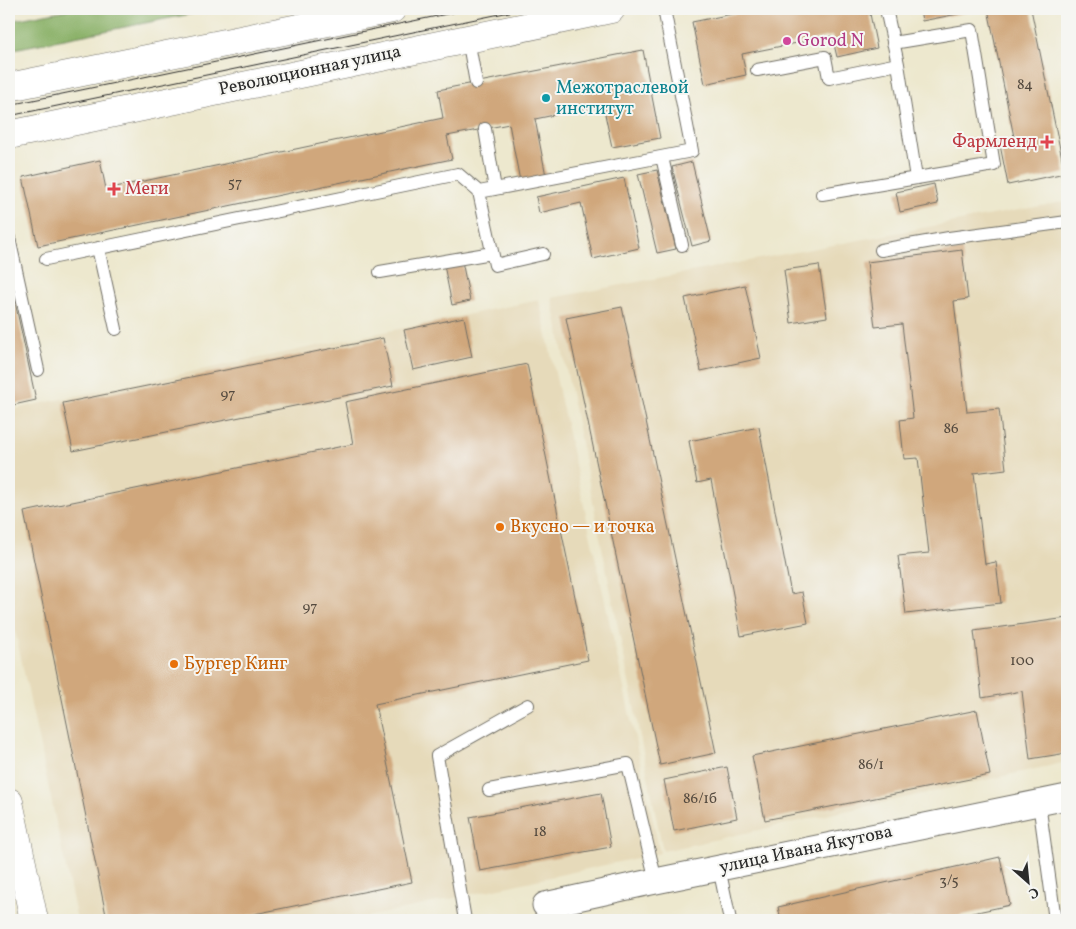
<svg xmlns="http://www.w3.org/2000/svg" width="1076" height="929" viewBox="0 0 1076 929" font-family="Vollkorn,serif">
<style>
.built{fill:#e6daba}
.forest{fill:#8ab167;stroke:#5a6e49}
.building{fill:#d0a77c}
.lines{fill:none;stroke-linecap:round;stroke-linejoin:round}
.lane-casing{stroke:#6f6d64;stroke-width:14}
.street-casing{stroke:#6f6d64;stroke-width:27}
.secondary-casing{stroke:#6f6d64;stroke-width:29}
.lane{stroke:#fff;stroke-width:12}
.street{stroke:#fff;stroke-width:25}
.secondary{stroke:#fff;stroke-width:28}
.tram{stroke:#2b2b2b;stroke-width:1}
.hotel-dot{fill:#d1479c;stroke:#f6f6f2;stroke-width:2}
.culture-dot{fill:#0f9aa8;stroke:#f6f6f2;stroke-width:2}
.health-dot{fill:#e0444e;stroke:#f6f6f2;stroke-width:2}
.food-dot{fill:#e8710a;stroke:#f6f6f2;stroke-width:2}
.labels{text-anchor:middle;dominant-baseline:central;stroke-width:4;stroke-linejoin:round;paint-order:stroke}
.number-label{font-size:15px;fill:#544a3f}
.hotel-label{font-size:18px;fill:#b23c85;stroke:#f6f6f2;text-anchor:start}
.street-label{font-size:18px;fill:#2b2b2b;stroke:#f6f6f2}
.culture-label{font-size:18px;fill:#0d838f;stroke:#f6f6f2;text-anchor:start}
.health-label{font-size:18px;fill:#be3a42;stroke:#f6f6f2;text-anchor:end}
.food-label{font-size:18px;fill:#c56008;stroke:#f6f6f2;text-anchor:start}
</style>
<rect width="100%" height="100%" fill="#f6f6f2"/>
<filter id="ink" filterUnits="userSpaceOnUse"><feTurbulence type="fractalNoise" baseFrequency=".02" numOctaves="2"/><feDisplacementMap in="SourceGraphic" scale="10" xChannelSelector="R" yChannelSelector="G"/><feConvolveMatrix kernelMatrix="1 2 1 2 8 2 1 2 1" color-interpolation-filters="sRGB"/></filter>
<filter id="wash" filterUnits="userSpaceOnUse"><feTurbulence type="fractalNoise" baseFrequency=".0096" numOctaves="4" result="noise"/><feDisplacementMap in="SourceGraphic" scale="20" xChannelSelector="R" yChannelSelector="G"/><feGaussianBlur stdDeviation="1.12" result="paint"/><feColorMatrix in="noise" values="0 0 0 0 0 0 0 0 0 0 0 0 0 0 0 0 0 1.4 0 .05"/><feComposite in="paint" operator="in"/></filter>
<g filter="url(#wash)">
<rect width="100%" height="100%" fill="#ede8ce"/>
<path class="built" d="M1067 201V762L663 851 552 298Z
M539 300 660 853 354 920H77L9 602V410Z"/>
<path class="forest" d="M71 9H216L9 50V21Z"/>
<g id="blocks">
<path class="building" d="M757 9H869L877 48 837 57 832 36 742 54 746 75 705 84 692 22Z
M920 9H978V10L922 21Z
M988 9H1031L1065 173 1008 185 1000 145 1015 142Z
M643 50 660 138 612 147 603 105 535 119 546 176 520 181 509 124 447 136 452 159 38 246 23 177 100 160 106 189 443 118 438 90Z
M692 162 711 241 692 246 672 167Z
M657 170 676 249 657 253 638 174Z
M624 178 639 248 593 259 581 203 539 213 536 197Z
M934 184 938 204 900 212 896 192Z
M962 250 968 299 954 301 967 412 999 409 1006 469 974 473 985 564 996 562 1001 603 906 614 898 556 929 553 918 458 904 459 900 420 913 418 902 324 875 327 867 262Z
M462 261 470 301 452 305 444 265Z
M819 265 827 317 791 323 784 270Z
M9 274 36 400 9 406Z
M745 285 761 358 701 371 685 298Z
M622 307 716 753 660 765 566 318Z
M464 317 472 357 413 370 404 330Z
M383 338 393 386 73 451 63 403Z
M527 364 588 660 375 704 412 882 225 920H107L24 512 353 444 345 402Z
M759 427 791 594 802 592 808 623 741 636 711 480 697 483 689 441Z
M1067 618V753L1030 759 1022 691 982 698 974 631Z
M977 710 990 775 765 820 752 756Z
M727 767 737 818 674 831 664 780Z
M601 793 611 847 480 871 470 817Z
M1000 857 1010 905 940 920H781L778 907Z"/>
</g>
</g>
<g filter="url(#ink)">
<use href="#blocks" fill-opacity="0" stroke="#6f6d64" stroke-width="1"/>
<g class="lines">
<g class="lane-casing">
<path id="lane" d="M468 39 476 83
M898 64 916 178
M757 70 825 57 829 78 898 64 886 9
M485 129 495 189
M662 157 682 245
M479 192 495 265 543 254
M822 194 994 165 972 30 893 43
M9 238 38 370
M98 248 116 329
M881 250 949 238 1067 222
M46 259 458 174 479 192 692 151 664 9
M380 272 492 253
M489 790 628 764 656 881
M1039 803 1055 920
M719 868 730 920
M465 920 437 756 528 705"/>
</g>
<g class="street-casing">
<path id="street" d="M545 905 641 884 1067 797"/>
</g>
<g class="secondary-casing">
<path id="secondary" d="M9 87 392 9
M9 135 611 9
M9 802 34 920"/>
</g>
<use href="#lane" class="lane"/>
<use href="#street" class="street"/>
<use href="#secondary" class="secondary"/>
<path class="tram" d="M9 105 471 9
M9 116 524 9"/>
</g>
</g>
<circle class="hotel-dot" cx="787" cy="41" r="5"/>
<circle class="culture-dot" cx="546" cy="98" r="5"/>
<g class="health-dot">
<path d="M1044.5 134.5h5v5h5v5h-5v5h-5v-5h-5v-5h5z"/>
<path d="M111.5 181.5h5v5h5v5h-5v5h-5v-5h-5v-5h5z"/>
</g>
<g class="food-dot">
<circle cx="500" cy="527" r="5"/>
<circle cx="174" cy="664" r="5"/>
</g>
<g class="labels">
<g class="number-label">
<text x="1025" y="85">84</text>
<text x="235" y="183">57</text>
<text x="228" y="394">97</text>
<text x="951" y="429">86</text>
<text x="310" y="607">97</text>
<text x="1022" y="661">100</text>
<text x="871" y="765">86/1</text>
<text x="700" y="799">86/1б</text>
<text x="540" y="832">18</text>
<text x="949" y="881">3/5</text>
</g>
<g class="hotel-label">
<text x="797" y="41">Gorod N</text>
</g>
<g class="street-label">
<text transform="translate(310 71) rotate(-12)">Революционная улица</text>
<text transform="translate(806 850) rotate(-12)">улица Ивана Якутова</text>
</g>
<g class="culture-label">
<text x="556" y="88">Межотраслевой<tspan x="556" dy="21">институт</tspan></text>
</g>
<g class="health-label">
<text x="1037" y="142">Фармленд</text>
<text x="125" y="189" text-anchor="start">Меги</text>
</g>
<g class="food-label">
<text x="510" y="527">Вкусно — и точка</text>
<text x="184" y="664">Бургер Кинг</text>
</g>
</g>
<rect width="1076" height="929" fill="none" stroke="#f6f6f2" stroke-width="30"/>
<g transform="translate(1028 882) rotate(153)" stroke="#f6f6f2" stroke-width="4" paint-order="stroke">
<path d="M0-4L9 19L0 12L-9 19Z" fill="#2b2b2b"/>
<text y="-8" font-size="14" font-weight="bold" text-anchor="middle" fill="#2b2b2b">С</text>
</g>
</svg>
